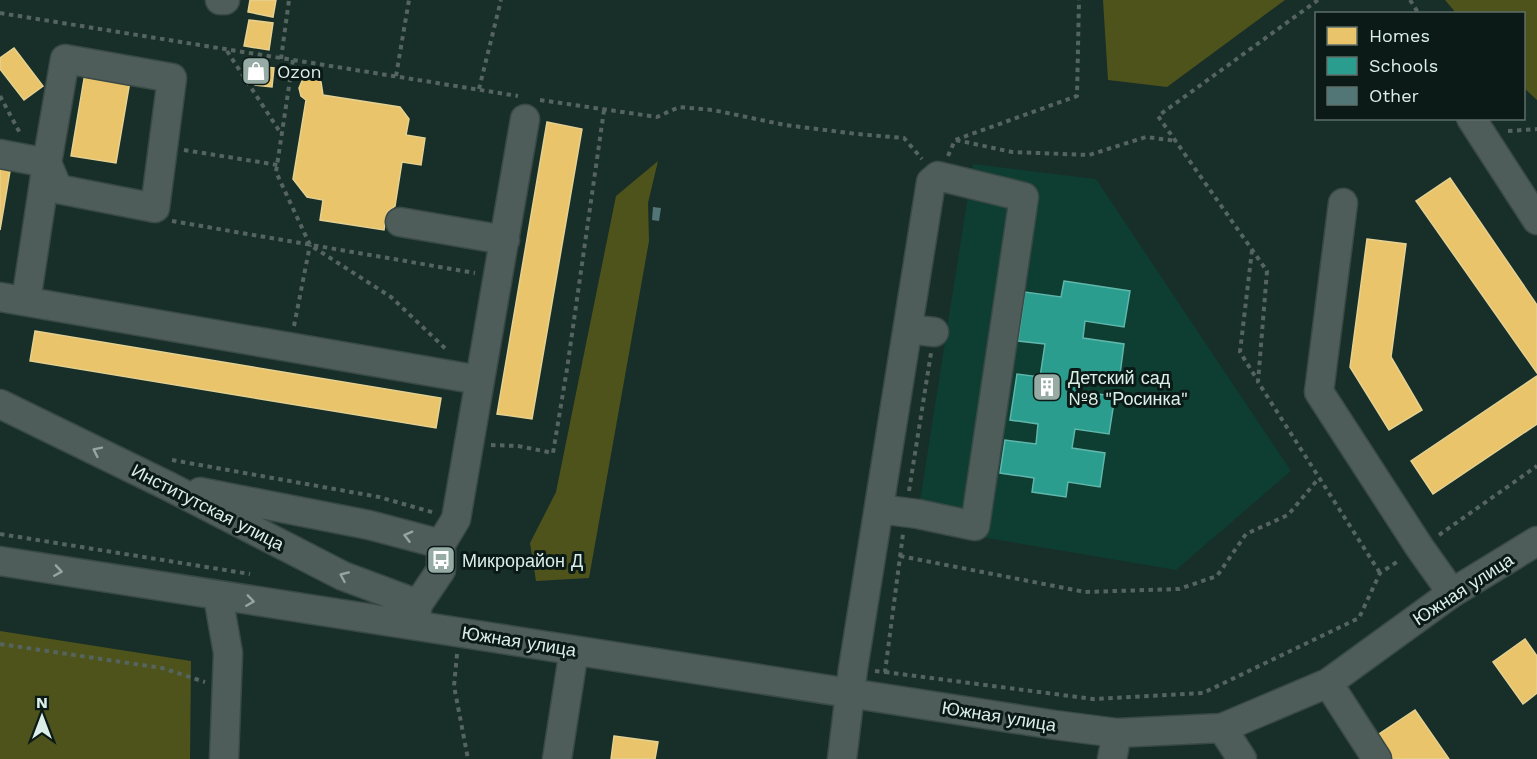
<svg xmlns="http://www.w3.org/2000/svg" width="1537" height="759" viewBox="0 0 1537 759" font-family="'Work Sans',sans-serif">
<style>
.built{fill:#0e3d32}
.green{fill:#4e531b}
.homes{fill:#e9c46a;stroke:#e5d190;stroke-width:1.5}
.schools{fill:#2a9d8f;stroke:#5fb6aa;stroke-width:1.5}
.building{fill:#527575}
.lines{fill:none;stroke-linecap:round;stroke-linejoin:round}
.minor-casing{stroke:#394945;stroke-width:31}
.path{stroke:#55645f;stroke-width:4;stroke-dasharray:4.5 4.5;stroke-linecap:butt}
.minor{stroke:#4e5d59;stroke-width:28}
.oneway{stroke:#94a6a0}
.labels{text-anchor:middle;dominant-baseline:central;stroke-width:6;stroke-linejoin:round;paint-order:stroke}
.poi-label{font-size:18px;fill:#dbefe8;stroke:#0b1a16;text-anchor:start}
.street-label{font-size:18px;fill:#dbefe8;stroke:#0b1a16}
</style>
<rect width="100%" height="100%" fill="#182e29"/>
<path class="built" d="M973 164 1096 179 1291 471 1176 570 916 526Z"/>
<path class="green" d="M1103 0H1285L1167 87 1108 80Z
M1445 0H1537V100L1524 88V14L1456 13Z
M658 161 648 203 649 241 589 578 536 581 530 543 556 492 616 196Z
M0 631 191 661 190 759H0Z"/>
<path class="homes" d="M250 0H276L273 17 248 12Z
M249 20 273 23 269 50 244 46Z
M14 48 43 86 24 100 0 69V58Z
M257 66 274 68 272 87 255 85Z
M85 73 130 81 116 163 71 156Z
M308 77H314L321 82 323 95 400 107 409 119 406 135 425 138 421 165 402 162 395 206 387 212 384 230 320 220 323 200 307 197 293 179 306 100 301 96 299 88 302 81Z
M547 122 582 129 532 419 497 414Z
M0 163 11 165 0 230Z
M1450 178 1537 305V373L1416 201Z
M1367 239 1406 244 1391 357 1422 410 1389 430 1350 367Z
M35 331 441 398 436 428 30 361Z
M1537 376V424L1433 494 1411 461Z
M1525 639 1537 656V693L1523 704 1493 662Z
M1415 710 1449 759H1391L1376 736Z
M614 736 658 742 655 759H611Z"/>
<path class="schools" d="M1064 281 1130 291 1124 327 1085 321 1083 338 1124 344 1119 382 1081 377 1079 392 1115 396 1109 434 1075 429 1072 448 1105 453 1100 487 1068 482 1066 497 1032 492 1034 478 1000 473 1005 440 1036 444 1038 424 1010 420 1017 374 1040 377 1045 344 1018 341 1025 292 1061 297Z"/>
<path class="building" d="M653 207 661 208 659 221 652 220Z"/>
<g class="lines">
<g class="minor-casing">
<path id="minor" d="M220 0H225
M1471 118 1537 220
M0 154 47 163 65 59 172 78 155 208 58 189 47 163 26 301
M1343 203 1319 392 1420 548 1452 593
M400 222 505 240
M0 297 479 380
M908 329 934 332
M0 404 168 486 343 576 418 604
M200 492 369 525 441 544V570L418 604 415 622
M441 544 456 519 525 119
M0 561 1055 725 1117 733 1222 728 1328 683 1452 593 1537 541
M218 596 228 653 224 759
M1328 683 1377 759
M1222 728 1242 759
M557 759 574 650
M842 759 853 669 931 182 938 176 1024 197 975 526 918 514 879 509
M1112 759 1117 733"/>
</g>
<path class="path" d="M1318 0 1158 116 1267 271 1258 382 1380 573
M1410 0 1419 14
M0 13 518 96
M227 51 282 135
M281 59 289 0
M293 60 276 172 310 245 391 297 448 351
M396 76 409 0
M479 89 501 0
M0 96 21 135
M540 100 657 117 679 107 713 110 785 125 857 134 904 138 922 159
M1508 131 1537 129
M956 140 1012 152 1089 155 1146 137 1177 141
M184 150 278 165
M948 156 955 140 1077 96 1079 0
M172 221 475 273
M1252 250 1240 352 1258 381
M294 326 310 245
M491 445 518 446 553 453 567 369 604 110
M172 460 379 497 435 513
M909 491 931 353
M0 534 250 574
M1439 535 1537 466
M900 556 1085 592 1179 589 1217 576 1246 534 1288 515 1319 478
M0 644 162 668 205 682
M457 654 454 686 468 759
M875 671 885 672 903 534
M885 672 1093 699 1203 693 1359 618 1380 573 1400 560"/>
<use href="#minor" class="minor"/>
</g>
<defs><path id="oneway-chevron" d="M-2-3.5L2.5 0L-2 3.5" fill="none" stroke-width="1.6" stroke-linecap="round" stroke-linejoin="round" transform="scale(1.5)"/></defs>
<g class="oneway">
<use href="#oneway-chevron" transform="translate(97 451) rotate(-154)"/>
<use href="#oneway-chevron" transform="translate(408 536) rotate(-165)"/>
<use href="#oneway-chevron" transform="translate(58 571) rotate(9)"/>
<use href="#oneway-chevron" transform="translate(344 576) rotate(-156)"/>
<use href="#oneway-chevron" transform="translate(250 601) rotate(8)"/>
</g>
<defs>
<g id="shop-square" transform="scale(1.5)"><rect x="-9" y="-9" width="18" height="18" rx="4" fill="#97aba5" stroke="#0b1a16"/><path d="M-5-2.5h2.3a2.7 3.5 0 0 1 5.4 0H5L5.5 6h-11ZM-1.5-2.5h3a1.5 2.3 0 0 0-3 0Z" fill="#fff"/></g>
<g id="building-square" transform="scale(1.5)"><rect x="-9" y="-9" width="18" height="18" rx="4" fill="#97aba5" stroke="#0b1a16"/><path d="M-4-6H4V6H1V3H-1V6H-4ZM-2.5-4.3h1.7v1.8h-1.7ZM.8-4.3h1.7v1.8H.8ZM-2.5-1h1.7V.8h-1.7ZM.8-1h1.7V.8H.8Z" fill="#fff"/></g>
<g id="bus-square" transform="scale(1.5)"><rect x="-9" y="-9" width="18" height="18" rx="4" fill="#97aba5" stroke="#0b1a16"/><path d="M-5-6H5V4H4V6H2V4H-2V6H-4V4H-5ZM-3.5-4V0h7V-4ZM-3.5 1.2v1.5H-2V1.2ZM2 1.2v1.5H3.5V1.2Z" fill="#fff"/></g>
</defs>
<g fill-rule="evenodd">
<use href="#shop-square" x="256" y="71"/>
<use href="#building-square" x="1047" y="387"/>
<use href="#bus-square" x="441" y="560"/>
</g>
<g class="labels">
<g class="poi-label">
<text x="277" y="71">Ozon</text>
<text x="1068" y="377">Детский сад<tspan x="1068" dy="21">№8 "Росинка"</tspan></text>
<text x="462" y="560">Микрорайон Д</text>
</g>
<g class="street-label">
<text transform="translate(208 507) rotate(27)">Институтская улица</text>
<text transform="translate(1463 589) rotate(-33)">Южная улица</text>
<text transform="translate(519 641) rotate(9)">Южная улица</text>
<text transform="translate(999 716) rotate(9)">Южная улица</text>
</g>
</g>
<rect x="1315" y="12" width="210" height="108" fill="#0b1a16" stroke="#5e6f6a" stroke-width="1.5"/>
<rect x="1327" y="27" width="30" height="18" fill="#e9c46a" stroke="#5e6f6a" stroke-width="1.5"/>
<text x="1369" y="42" font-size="18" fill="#dbefe8">Homes</text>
<rect x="1327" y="57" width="30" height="18" fill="#2a9d8f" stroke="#5e6f6a" stroke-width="1.5"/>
<text x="1369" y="72" font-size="18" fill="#dbefe8">Schools</text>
<rect x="1327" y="87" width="30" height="18" fill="#527575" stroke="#5e6f6a" stroke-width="1.5"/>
<text x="1369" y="102" font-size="18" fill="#dbefe8">Other</text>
<g transform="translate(42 717)" stroke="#0b1a16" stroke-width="4.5" paint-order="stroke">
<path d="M0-4.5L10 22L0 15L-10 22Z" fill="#dbefe8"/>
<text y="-9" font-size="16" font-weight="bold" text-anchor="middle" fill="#dbefe8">N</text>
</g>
</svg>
